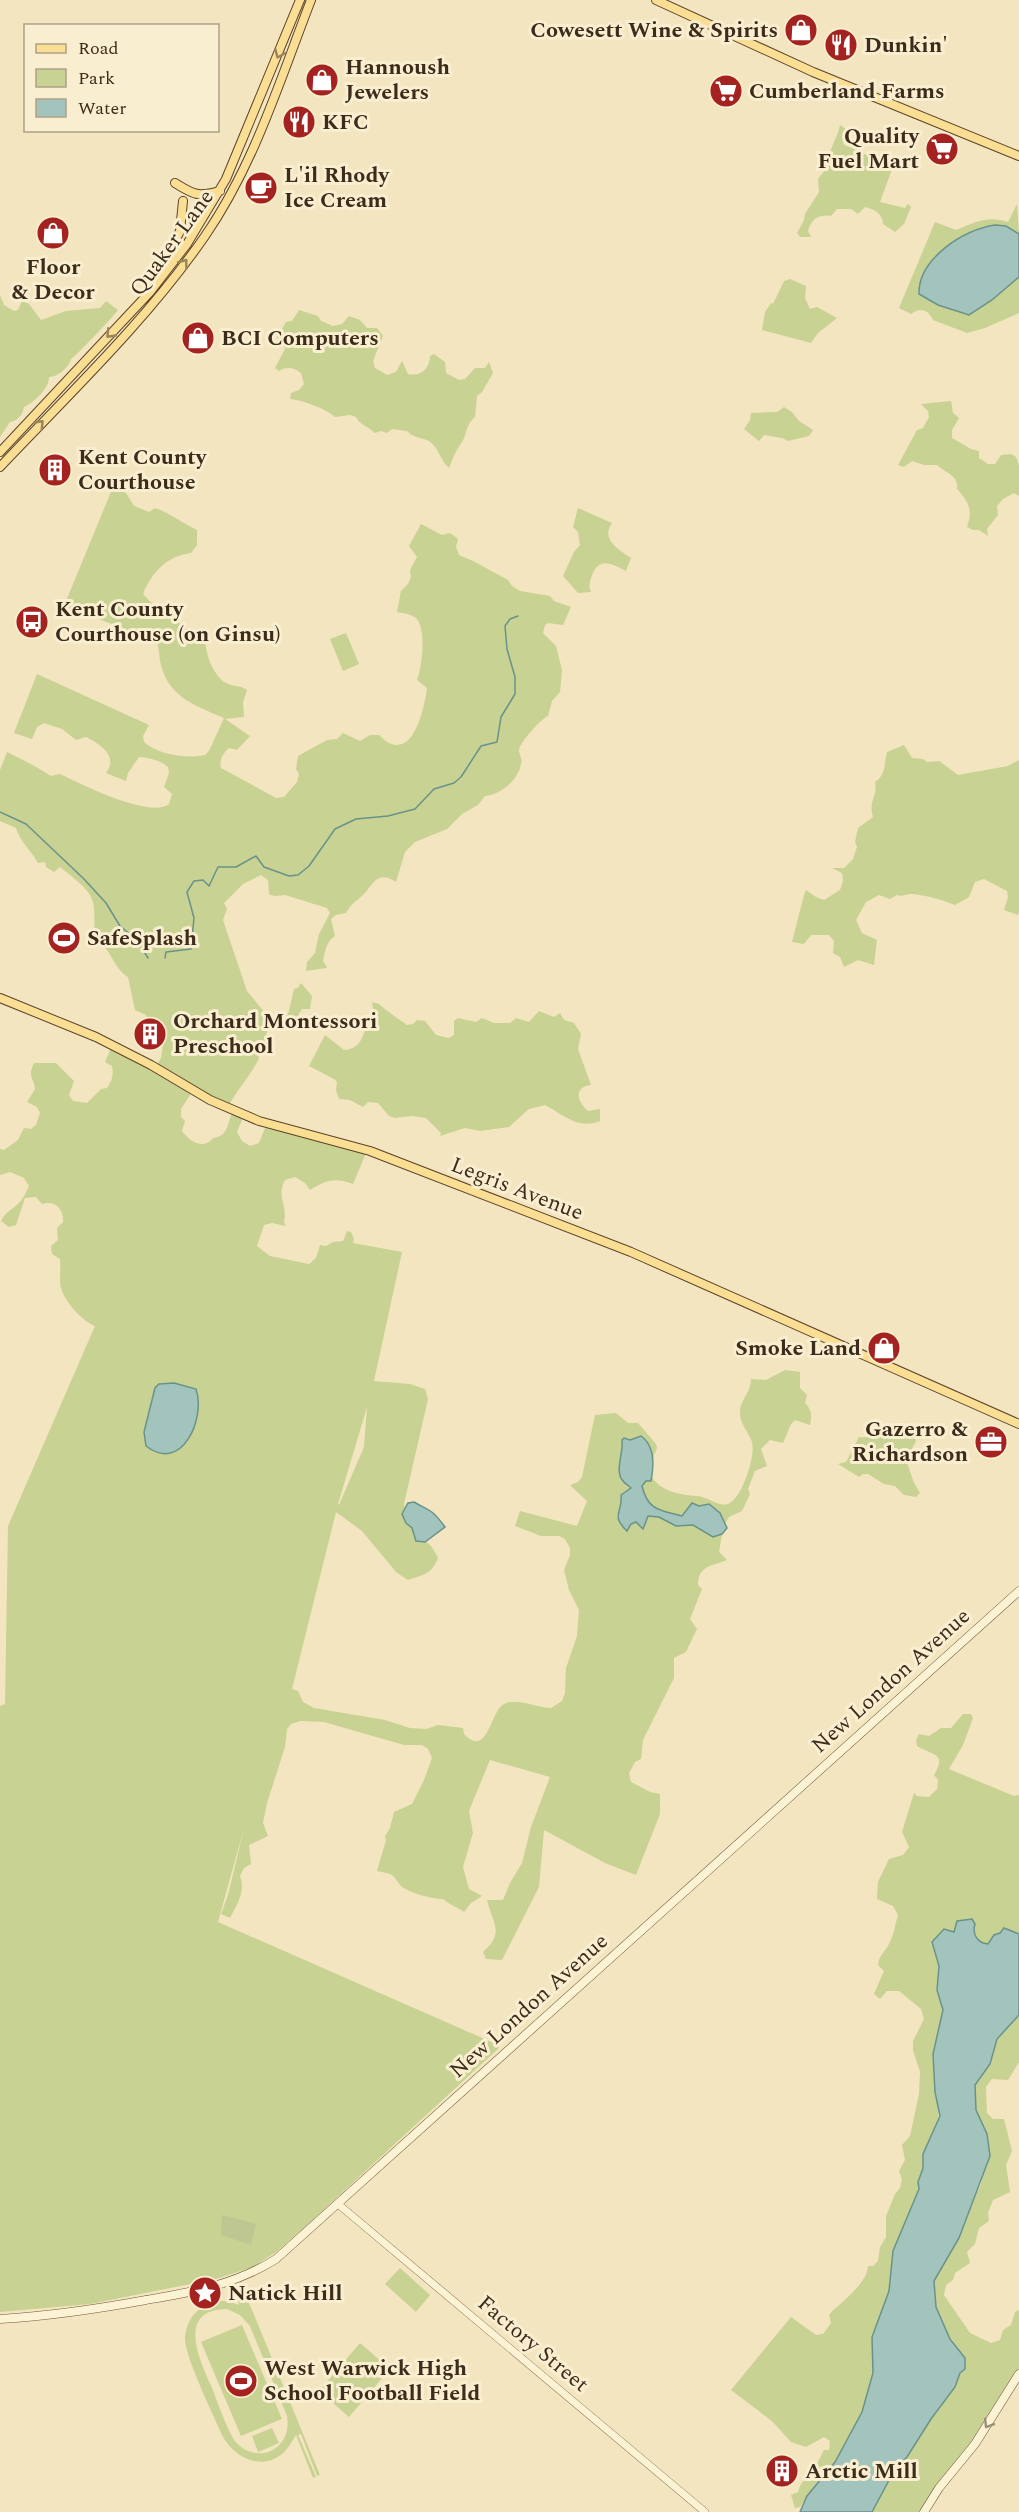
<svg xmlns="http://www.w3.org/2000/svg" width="1019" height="2512" viewBox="0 0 1019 2512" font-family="Spectral,serif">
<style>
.green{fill:#c8d292;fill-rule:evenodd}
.cemetery{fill:#bec692}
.water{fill:#a3c4bc;stroke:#69938a;stroke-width:1.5}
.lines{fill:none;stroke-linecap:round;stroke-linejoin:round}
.stream{stroke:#69938a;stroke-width:1.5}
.tertiary-casing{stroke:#8e7555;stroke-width:8}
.secondary-casing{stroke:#705639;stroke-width:9}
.primary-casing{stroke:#5b432a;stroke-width:10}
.tertiary{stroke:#fcf2d4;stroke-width:7}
.secondary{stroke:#fcf2d4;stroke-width:8}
.primary{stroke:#fade93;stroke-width:8}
.oneway{stroke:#9b8558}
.oneway2{stroke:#9c8f78}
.labels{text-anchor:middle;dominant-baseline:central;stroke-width:6;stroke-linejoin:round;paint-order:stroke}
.poi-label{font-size:22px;font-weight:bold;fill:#3c2c1c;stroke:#f9efd0;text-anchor:start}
.street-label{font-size:22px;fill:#3c2c1c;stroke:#f9efd0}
</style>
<rect width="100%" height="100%" fill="#f3e5c0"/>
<path class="green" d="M840 125 846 129 843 144 869 156 889 155 893 159 891 172 880 202 905 208 908 204 911 207 904 224 895 232 883 224C883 214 874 209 865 207L858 214 851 209H837L831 216C818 214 811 220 808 231L811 237H800L797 233 804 220 805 214 819 192 818 179C827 168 828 167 830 153 832 144 838 136 840 125Z
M1017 204 1019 234C1012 229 1006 225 998 225 967 224 918 261 919 294L938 305 969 315 992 300 1019 277V313L985 328 967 333 933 320C928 309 920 307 911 314L899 308 935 222 956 230C975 222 988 215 1008 222Z
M790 279 806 286 805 298 810 309 817 307 837 318 818 333 811 343 762 330 765 312 771 303 773 304 784 281Z
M0 295 4 305 14 311 18 310 22 301 29 304 41 320 66 311 100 308 106 301 118 310C114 316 76 356 71 359 70 366 58 377 49 377 49 388 35 402 24 407 23 415 17 421 10 422L0 437Z
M299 310 318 316 321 321 333 326 342 324 349 316 360 320 367 328H377L383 336 373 361 375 368 387 375 396 372 402 361 408 374C421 377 430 368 430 356L434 354 445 362 446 373 459 380 465 379 475 368H485L489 362 493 373 482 392 477 396 475 417C464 427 468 433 462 442 456 450 453 458 449 468 440 460 439 448 429 441 421 437 413 438 407 431L392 429 387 433 381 431 375 433C368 426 360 425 356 417L350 415 335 417C327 409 302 400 290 399L291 393 299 390 304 384 301 373C294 368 287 366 279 371L275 368 285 349 277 337 286 322 292 321Z
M951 401 953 413 959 418 952 430V438L971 449 979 451V458L988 464H995L1001 455 1011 454 1016 457 1019 465V496L1014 493 1003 499 997 506 998 515 987 529 988 536 979 530H973L967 527C973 510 969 502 957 489 959 475 945 473 937 465H924L912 461 904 467 898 465 917 430 923 428 929 417 928 411 921 404Z
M784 407 792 412 799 421 813 430 809 436 788 441 782 438 764 435 759 441 744 429 750 420 751 413 777 412Z
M113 487 126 493 134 506 149 512 155 508C170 513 182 523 197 530V545L191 553C167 556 152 572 143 594L157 609 171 616 172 618 189 630 206 632C203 648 211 672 224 682 232 687 240 685 247 690L243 702 244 717 225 719 250 736 237 750 229 748C223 753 219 760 221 768L276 798 284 797 297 782 299 774 296 769 298 756 327 740 337 739 343 733 360 741 370 735H379C411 768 424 711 427 688L417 680C422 667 427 629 416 618 411 614 403 613 397 612L401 591 408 584 411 577 410 570 417 557 409 546 421 524 442 535 450 533 458 539 456 547 459 555 473 561 508 580 512 586 520 591 550 596 554 601 571 607 563 625 548 623 545 625 543 633 556 646 562 670 560 692 552 701 548 716C541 719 520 742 519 750 519 755 523 759 521 764 518 780 501 795 485 796L478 805 462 814 447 829 415 842 405 852 396 882C376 869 373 886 362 896 356 901 350 905 346 913L336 915 331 919 335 936C326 942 325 951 323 961L327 967 326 968 306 971 307 962 315 953 319 934 330 913 327 908 285 895 274 896 269 894 268 880 261 875 243 884 224 903 227 909 223 920 247 991 270 1019 263 1048 258 1055 259 1058C251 1076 237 1089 228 1107L192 1092 181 1109V1117L185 1121 182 1131C190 1142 204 1150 213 1138 229 1136 227 1123 233 1111L244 1115 237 1132 242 1141 250 1146 259 1143 267 1123 367 1151 353 1184C335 1177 326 1180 310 1190L305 1183 295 1177 285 1180C276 1197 288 1205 284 1222L286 1226 272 1223 264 1225 257 1246 270 1256 309 1264 316 1258 320 1245 326 1246 333 1242 343 1241 347 1231 351 1232 354 1239 353 1243 402 1252 374 1381 410 1384 425 1389 428 1399 404 1504 405 1507 402 1514 412 1528 414 1536C427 1540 432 1545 438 1558 432 1574 423 1575 408 1580L396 1572 362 1531 336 1512 292 1689 298 1691 303 1702 314 1708 385 1720 410 1728 427 1729 438 1725 463 1728 464 1734C488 1759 490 1711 504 1704 517 1697 537 1708 551 1708L562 1701 565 1693 566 1668 577 1636 579 1610 569 1590 564 1570 570 1555V1548L565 1539 559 1536H541L515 1526 520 1511 577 1526 587 1501 570 1485 578 1482 582 1477 595 1415 616 1413 628 1423H638L656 1444 657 1448 653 1458 624 1449 620 1462 622 1480 631 1488 617 1517 631 1524 648 1516 659 1517 676 1526 693 1525 713 1537 722 1534 719 1552 727 1560C713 1566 698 1565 698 1585L702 1589 690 1619 697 1629 686 1652 674 1658V1678L643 1740 641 1759 635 1762 629 1773 631 1782 650 1792 660 1794V1814L636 1875 605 1863 544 1830 539 1887 502 1960 486 1959 483 1952C505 1932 493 1925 487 1900H503L510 1883 522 1863 531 1827 550 1777 490 1760 469 1811 473 1833 463 1867 469 1889 482 1896 471 1903 464 1912C457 1907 450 1905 443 1899 433 1899 409 1893 401 1886 398 1883 396 1878 392 1875 387 1872 383 1873 377 1871L386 1840 385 1836 390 1828 394 1812 412 1804 424 1780 432 1758 428 1749 422 1745H404L324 1722 300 1721 291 1724 287 1729 285 1747 267 1803 263 1823 268 1836 249 1845 251 1864 244 1868 240 1876C246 1892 237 1904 230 1918L221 1914 228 1895 244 1828 218 1922 496 2044 499 2048 308 2224 276 2252 253 2267 216 2279 90 2304 0 2312V1706L5 1704 8 1526 95 1326C82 1321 65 1302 61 1288 59 1281 61 1267 60 1259L52 1254 51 1246 58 1240 57 1228 63 1222C64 1209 55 1200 42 1204L36 1197 25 1198 16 1225 9 1227 1 1221C5 1212 12 1210 19 1203 24 1198 26 1192 29 1186L24 1178 10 1172 0 1175V1149L4 1150 18 1140 24 1128 31 1129 36 1125 40 1113 37 1107 27 1102 35 1089C34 1077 27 1078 34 1063H56L74 1081 69 1095 73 1101 87 1103 101 1089 107 1088C112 1081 114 1075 112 1066L105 1062 111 1048 155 1068 161 1058 163 1045 160 1042 163 1033 149 1022 146 1015 135 1010 128 977C113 968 111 948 96 939 93 927 96 909 92 899 87 887 71 876 60 867L54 872 46 867 45 862 38 863C31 850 20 842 16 828L0 821V770L7 752C23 760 37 767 51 776L60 774C81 784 150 819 169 804L172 794 164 787 169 773 168 767C160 760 149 758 139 757L128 773 126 781 106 773C119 756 100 744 86 737L76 740 62 729 44 723 37 727 32 739 14 733 37 674 149 725 143 736 144 742C159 755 187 759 205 755L209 751 224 718C197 706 169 698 161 665 159 657 159 649 157 641L64 606ZM367 1407 364 1447 339 1505 338 1504Z
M578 508 612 523C600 540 620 550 631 558L626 571C613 564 600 557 593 573 590 581 588 585 591 592L578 593 563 576 574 552 580 545 578 532 573 527Z
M346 633 359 664 343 671 330 639Z
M904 745 912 758 923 759 927 762 939 761 958 775 1008 766 1019 760V912L1018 915 1004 910 1008 897 1007 891 984 879 975 882 969 897 955 905C942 900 926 895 911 894 905 894 903 897 897 895L890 899 879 895 866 902 856 920 862 933 877 940 874 965 858 960 844 967 840 957 833 953 834 941 829 935H811L804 944 792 942 804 895 806 890 816 897 824 900 840 890 843 881 842 873 832 868H844L853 859 857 847 855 842 858 828 873 817C868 800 878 797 875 782 886 775 884 764 887 752Z
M301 983 312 996 310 1009H302L297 1017H291L285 1020 289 1011 294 989 298 988Z
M372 1002 379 1004C383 1008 401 1021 407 1025L413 1024 417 1020 425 1021 436 1035 449 1038 454 1035V1021L458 1018 476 1022 482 1018 494 1023H510L516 1018 529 1022 539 1011 554 1017 560 1013 564 1020 574 1023 581 1034 578 1049 591 1085C573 1087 577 1102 588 1111L600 1109V1121C578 1130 564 1115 545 1105L529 1109 509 1127 480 1131 465 1128 440 1136 441 1133 426 1118 413 1116 395 1118 389 1116 378 1103 368 1102 363 1107 350 1100 339 1099 336 1090 337 1082 334 1079 309 1066 325 1035 344 1050C359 1049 362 1039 366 1028 368 1024 372 1019 374 1016Z
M785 1370 800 1372V1388L807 1395 805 1403C812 1410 812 1416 810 1425L795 1420 791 1424 783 1443 770 1440 761 1449 767 1466 755 1471 748 1489 750 1494 742 1511 729 1517 725 1524 720 1513C701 1515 669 1519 653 1508 646 1503 644 1493 642 1486L646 1481H651L652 1477C661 1492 682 1495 697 1496 708 1497 718 1507 728 1504 742 1499 756 1455 752 1442 749 1432 740 1425 740 1413 739 1401 751 1393 751 1379L766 1380Z
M908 1425 914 1428 916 1441 906 1460 914 1483 920 1493 916 1497 904 1495 895 1486 884 1484 868 1474H863L859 1477 838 1464 846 1462 859 1437C876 1438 896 1436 908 1425Z
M963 1714H971L973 1718 963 1745 949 1769 1014 1796 1019 1795V1934L1004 1928 1000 1933 994 1935 988 1945C977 1942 972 1934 975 1924L971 1919 957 1921 954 1933 937 1955 939 1966 937 1990 943 2010 933 2054 939 2121 923 2154V2168L918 2182 919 2189 893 2251 889 2291 872 2337 873 2373 862 2412 835 2462 821 2477 800 2507 795 2508 791 2495 798 2492C801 2480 808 2477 814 2468 818 2462 821 2456 824 2450H829L830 2441 824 2437 806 2447 791 2442 772 2421 731 2390 791 2317 816 2335 823 2334 831 2323 829 2315 832 2311C844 2301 868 2281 868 2266H873L878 2261 880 2247 886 2237V2216L895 2194 900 2188 902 2179 899 2171 905 2160 902 2145 910 2136 919 2094 920 2072 913 2050V2041L924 2019 921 2009 899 1991H887L880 1999 874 1994 884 1971 878 1965C879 1955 885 1952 889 1944 894 1935 895 1925 898 1915L893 1906 877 1899 878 1882 889 1859 903 1855 909 1847 902 1832 914 1793 917 1796 929 1797 937 1789 938 1780 934 1775C947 1753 934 1756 917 1746L916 1740 919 1734 929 1736 941 1728H951Z
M1019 2015V2062L1008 2080 992 2079 986 2087 987 2113 993 2119H1004L1012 2151 1006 2165 1010 2192 993 2200 988 2213 989 2221 979 2228 975 2244 967 2252 970 2263 955 2273 953 2280 946 2285 944 2295 970 2333 991 2343 1000 2340 1003 2330 1011 2325 1015 2312 1019 2310V2374L924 2512H872L895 2469 907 2457 931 2419 955 2387 965 2358 944 2329 936 2307 934 2281 981 2184 987 2134 976 2110 975 2085 990 2064 997 2039Z
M400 2268 430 2295 416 2312 385 2284Z
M245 2293 320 2475 317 2476 301 2434 298 2435 316 2477 313 2478 296 2435C292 2441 289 2448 282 2454 261 2471 235 2458 223 2437 215 2419 183 2353 185 2337 186 2326 191 2315 200 2309 212 2299 225 2299 239 2305L237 2296ZM227 2309 240 2315 250 2326 287 2416C293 2450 256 2467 234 2440 225 2424 219 2406 212 2388 201 2362 174 2310 227 2309Z
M242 2325 282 2419 241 2436 201 2342Z
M360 2343 390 2369 349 2417 319 2391Z
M272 2428 279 2443 258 2452 252 2436Z"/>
<path class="cemetery" d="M222 2215 256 2224 251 2245 221 2235Z"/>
<path class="water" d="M995 225 1006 226 1019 234V277L992 300 969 315 938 305 919 294C918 259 964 229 995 225Z
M174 1383 196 1389C206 1418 182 1474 146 1446L144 1432 155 1388 159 1384Z
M641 1436C655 1446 654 1466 651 1481H646L642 1486C648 1511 660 1510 682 1516L692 1503 699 1506 709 1504 720 1513 727 1528 722 1534 713 1537 693 1525 676 1526 659 1517 648 1516 643 1529 636 1522 631 1524 627 1531C610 1515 623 1513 621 1495L631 1488C628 1485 625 1484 623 1481 614 1472 624 1451 622 1440L624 1438 630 1440Z
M414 1502C431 1512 432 1509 445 1527L425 1542 416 1541 412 1528 406 1523 402 1514 408 1503Z
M972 1919 975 1924C972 1934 977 1943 988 1944L994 1935 1000 1933 1004 1928 1019 1934V2015L997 2039 990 2064 975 2085 976 2110 987 2134 990 2156 959 2238 934 2281 936 2307 950 2339 965 2358V2369L960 2373 955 2387 931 2419 907 2457 895 2469 872 2512H800L807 2496 835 2462 862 2412 873 2373 872 2337 889 2291 893 2251 919 2189 918 2182 923 2168V2154L940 2116 935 2092 933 2054 943 2010 937 1990 939 1966 932 1942 944 1929 954 1932 957 1921Z"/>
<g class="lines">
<path class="stream" d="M0 812 26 824 84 879 106 903 120 926 137 940 148 958
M165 958 166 952 191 949 194 918 187 892 194 881 203 880 209 886 218 867H236L256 856 264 867 289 876 298 875 309 866 335 829 356 819 388 816 415 809 434 789 454 783 461 777 481 746 497 742 501 717 515 694V677L507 649 505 626 510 619 518 616"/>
<g class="tertiary-casing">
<path id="tertiary" d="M338 2204 705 2512"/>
</g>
<g class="secondary-casing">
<path id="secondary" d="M0 2319C50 2316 97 2309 146 2300 192 2292 235 2285 276 2259L1019 1591
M924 2512 939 2488 975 2444 1019 2374"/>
</g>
<g class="primary-casing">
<path id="primary" d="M656 0 813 72 1019 156
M175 183C194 195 198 197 220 191
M158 276 180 231 183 201
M0 452 150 292 187 244 226 179 300 0
M0 467C70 393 147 320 205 236 254 165 280 80 311 0
M0 998 96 1037 151 1065 210 1100 259 1121 370 1151 631 1252 1019 1424"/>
</g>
<use href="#tertiary" class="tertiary"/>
<use href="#secondary" class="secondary"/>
<use href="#primary" class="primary"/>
</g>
<defs><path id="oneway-chevron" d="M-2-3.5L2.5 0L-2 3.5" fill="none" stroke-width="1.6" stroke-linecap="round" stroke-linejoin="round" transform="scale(1.5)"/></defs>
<g class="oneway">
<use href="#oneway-chevron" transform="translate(279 54) rotate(113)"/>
<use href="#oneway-chevron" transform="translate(184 263) rotate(-53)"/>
<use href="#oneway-chevron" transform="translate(110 334) rotate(134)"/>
<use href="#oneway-chevron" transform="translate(40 424) rotate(-46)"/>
</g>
<use class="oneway2" href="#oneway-chevron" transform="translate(988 2424) rotate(122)"/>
<defs>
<g id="shop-disc" transform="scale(1.725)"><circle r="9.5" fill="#a4221f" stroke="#f9efd0"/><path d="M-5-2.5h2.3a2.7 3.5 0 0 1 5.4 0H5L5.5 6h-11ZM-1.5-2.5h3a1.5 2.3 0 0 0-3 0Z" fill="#fff"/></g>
<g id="restaurant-disc" transform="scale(1.725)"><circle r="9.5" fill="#a4221f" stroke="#f9efd0"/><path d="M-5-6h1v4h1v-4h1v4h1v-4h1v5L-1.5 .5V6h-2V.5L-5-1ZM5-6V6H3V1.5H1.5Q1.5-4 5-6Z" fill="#fff"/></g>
<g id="supermarket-disc" transform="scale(1.725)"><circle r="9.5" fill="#a4221f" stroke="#f9efd0"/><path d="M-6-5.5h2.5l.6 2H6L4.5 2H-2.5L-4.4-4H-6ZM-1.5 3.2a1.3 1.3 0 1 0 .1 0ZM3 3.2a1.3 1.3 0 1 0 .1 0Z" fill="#fff"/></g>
<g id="cafe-disc" transform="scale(1.725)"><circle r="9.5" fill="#a4221f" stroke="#f9efd0"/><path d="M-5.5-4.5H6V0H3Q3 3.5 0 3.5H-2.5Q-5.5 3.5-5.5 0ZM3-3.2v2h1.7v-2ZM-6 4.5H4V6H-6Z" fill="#fff"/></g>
<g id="building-disc" transform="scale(1.725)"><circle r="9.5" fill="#a4221f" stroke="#f9efd0"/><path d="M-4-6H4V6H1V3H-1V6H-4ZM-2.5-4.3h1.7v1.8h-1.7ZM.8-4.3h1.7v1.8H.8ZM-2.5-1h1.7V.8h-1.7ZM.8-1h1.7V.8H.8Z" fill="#fff"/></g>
<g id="bus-disc" transform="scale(1.725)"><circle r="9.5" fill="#a4221f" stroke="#f9efd0"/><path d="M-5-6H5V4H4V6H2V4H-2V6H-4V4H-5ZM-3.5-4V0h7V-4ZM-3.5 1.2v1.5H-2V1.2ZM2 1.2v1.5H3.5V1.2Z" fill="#fff"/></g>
<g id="stadium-disc" transform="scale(1.725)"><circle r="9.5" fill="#a4221f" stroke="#f9efd0"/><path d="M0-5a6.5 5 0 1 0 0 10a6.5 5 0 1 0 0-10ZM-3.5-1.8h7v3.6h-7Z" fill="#fff"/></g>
<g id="office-disc" transform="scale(1.725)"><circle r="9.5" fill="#a4221f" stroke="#f9efd0"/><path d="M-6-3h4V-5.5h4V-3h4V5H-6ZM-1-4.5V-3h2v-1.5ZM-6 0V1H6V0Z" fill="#fff"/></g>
<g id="sight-disc" transform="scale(1.725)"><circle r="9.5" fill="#a4221f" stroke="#f9efd0"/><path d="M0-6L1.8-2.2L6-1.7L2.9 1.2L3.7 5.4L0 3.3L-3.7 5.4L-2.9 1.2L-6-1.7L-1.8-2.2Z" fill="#fff"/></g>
</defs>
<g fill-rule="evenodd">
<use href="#shop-disc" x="801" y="30"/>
<use href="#restaurant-disc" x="841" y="45"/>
<use href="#shop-disc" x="322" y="80"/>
<use href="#supermarket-disc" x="726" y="91"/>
<use href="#restaurant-disc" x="299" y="122"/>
<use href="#supermarket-disc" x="942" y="149"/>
<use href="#cafe-disc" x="261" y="188"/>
<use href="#shop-disc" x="53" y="233"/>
<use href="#shop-disc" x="198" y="338"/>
<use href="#building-disc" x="55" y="470"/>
<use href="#bus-disc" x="32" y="622"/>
<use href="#stadium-disc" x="64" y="938"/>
<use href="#building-disc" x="150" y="1034"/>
<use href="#shop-disc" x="884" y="1348"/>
<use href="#office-disc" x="991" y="1442"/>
<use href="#sight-disc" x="205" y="2293"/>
<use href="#stadium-disc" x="241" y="2381"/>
<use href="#building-disc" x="782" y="2471"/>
</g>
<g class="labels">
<g class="poi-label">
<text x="778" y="30" text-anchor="end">Cowesett Wine &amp; Spirits</text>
<text x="864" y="45">Dunkin'</text>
<text x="345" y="67">Hannoush<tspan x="345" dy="25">Jewelers</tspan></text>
<text x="749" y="91">Cumberland Farms</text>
<text x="322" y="122">KFC</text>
<text x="919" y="136" text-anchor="end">Quality<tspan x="919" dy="25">Fuel Mart</tspan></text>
<text x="284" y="175">L'il Rhody<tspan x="284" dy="25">Ice Cream</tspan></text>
<text x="53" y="267" text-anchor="middle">Floor<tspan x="53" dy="25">&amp; Decor</tspan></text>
<text x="221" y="338">BCI Computers</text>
<text x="78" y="457">Kent County<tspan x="78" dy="25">Courthouse</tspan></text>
<text x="55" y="609">Kent County<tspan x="55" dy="25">Courthouse (on Ginsu)</tspan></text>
<text x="87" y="938">SafeSplash</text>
<text x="173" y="1021">Orchard Montessori<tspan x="173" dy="25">Preschool</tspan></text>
<text x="861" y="1348" text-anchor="end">Smoke Land</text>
<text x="968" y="1429" text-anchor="end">Gazerro &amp;<tspan x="968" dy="25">Richardson</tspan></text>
<text x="228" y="2293">Natick Hill</text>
<text x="264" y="2368">West Warwick High<tspan x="264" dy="25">School Football Field</tspan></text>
<text x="805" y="2471">Arctic Mill</text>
</g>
<g class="street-label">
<text transform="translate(172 243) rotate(-54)">Quaker Lane</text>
<text transform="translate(517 1189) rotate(21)">Legris Avenue</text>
<text transform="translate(891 1681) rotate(-42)">New London Avenue</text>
<text transform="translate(529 2006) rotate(-42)">New London Avenue</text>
<text transform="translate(533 2344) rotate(40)">Factory Street</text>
</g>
</g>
<rect x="24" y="24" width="195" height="108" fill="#f9efd0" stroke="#ada188" stroke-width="1.5"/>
<rect x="36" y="44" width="30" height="9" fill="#fade93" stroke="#ada188" stroke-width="1.5"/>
<text x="78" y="54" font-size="18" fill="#3c2c1c">Road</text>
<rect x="36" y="69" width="30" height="18" fill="#c8d292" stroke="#ada188" stroke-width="1.5"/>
<text x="78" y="84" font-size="18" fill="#3c2c1c">Park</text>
<rect x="36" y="99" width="30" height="18" fill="#a3c4bc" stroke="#ada188" stroke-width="1.5"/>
<text x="78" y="114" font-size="18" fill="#3c2c1c">Water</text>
</svg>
